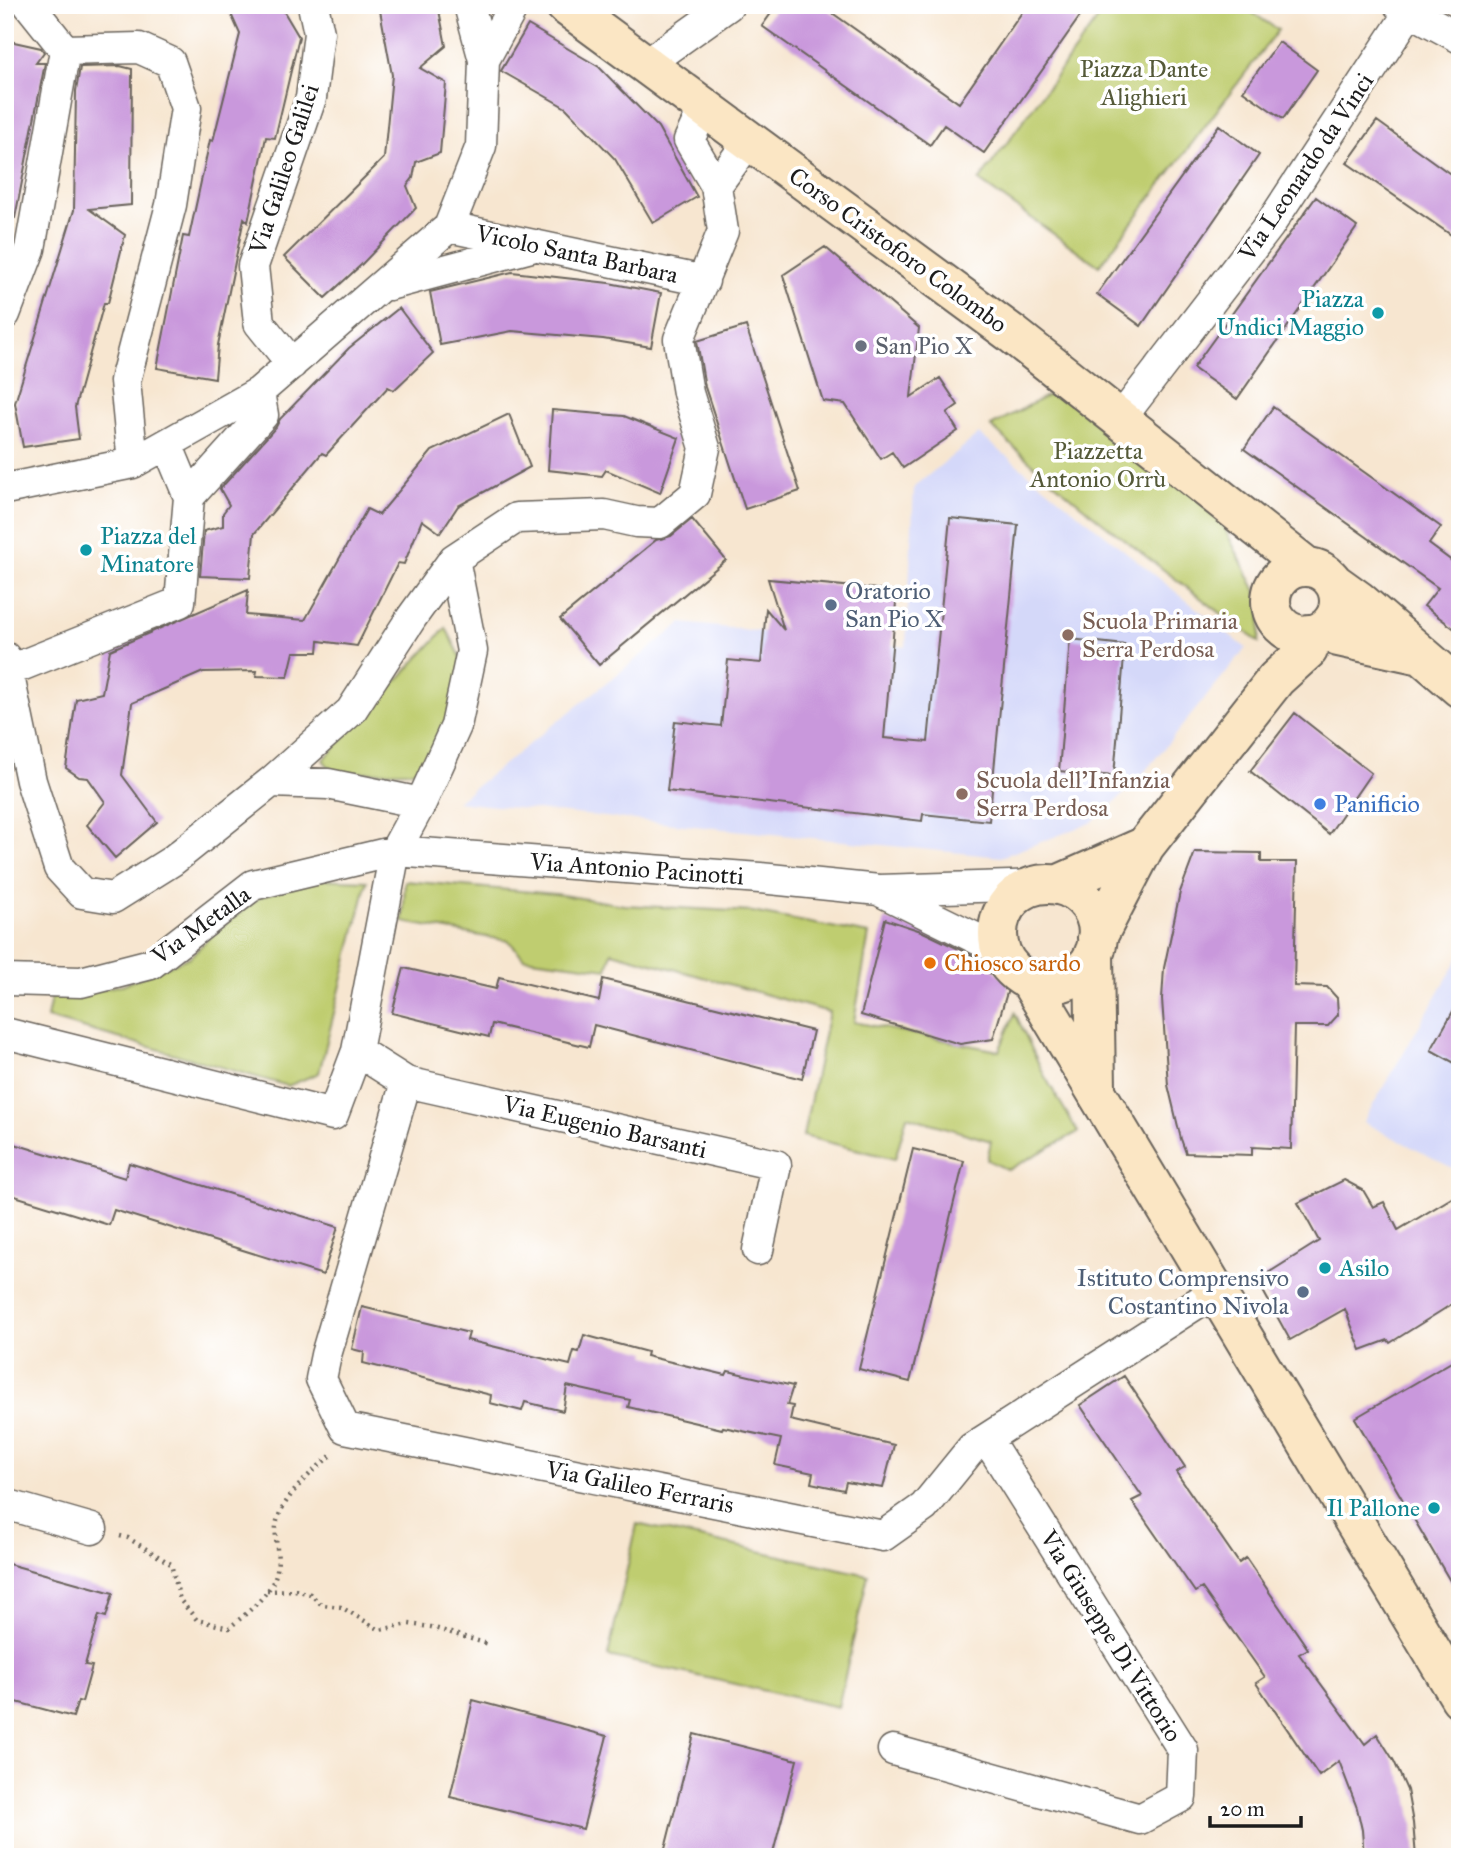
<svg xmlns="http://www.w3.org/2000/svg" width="1465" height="1862" viewBox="0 0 1465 1862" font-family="'IM FELL Great Primer',serif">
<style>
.built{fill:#d4d8f9}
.green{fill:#bfcd6f;stroke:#6e7446;stroke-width:2}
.building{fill:#c998dc}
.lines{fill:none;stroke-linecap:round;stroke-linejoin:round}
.street-casing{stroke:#69635b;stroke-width:33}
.secondary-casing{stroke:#69635b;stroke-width:42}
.path{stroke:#69635b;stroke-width:4.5;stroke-dasharray:2 5;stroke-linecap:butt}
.street{stroke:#fff;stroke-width:30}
.secondary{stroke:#fbe6c4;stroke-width:38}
.culture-dot{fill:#0f9aa8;stroke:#fff;stroke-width:2.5}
.worship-dot{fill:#6b7280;stroke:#fff;stroke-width:2.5}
.service-dot{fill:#5c6f8a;stroke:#fff;stroke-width:2.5}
.education-dot{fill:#8d6e63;stroke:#fff;stroke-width:2.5}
.shop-dot{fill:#3f7fe0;stroke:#fff;stroke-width:2.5}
.food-dot{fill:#e8710a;stroke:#fff;stroke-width:2.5}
.labels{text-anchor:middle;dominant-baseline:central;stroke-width:7;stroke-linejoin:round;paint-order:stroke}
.park-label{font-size:24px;fill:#555a39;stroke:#fff}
.street-label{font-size:24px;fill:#1c1c1c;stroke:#fff}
.culture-label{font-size:24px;fill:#0d838f;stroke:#fff;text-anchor:end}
.worship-label{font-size:24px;fill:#5b616d;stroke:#fff;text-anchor:start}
.service-label{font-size:24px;fill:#4e5e75;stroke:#fff;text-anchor:start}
.education-label{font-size:24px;fill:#785e54;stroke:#fff;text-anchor:start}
.shop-label{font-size:24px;fill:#366cbe;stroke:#fff;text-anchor:start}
.food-label{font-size:24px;fill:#c56008;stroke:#fff;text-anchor:start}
</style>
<rect width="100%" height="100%" fill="#fff"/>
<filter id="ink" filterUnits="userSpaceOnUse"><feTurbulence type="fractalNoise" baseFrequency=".0143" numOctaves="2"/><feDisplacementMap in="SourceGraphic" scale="14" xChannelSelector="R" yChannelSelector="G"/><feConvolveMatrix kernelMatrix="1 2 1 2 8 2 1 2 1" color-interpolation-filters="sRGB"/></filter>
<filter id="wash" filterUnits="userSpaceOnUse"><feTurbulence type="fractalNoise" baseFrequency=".00686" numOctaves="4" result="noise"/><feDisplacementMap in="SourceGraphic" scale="28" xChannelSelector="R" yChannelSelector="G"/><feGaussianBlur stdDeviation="1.57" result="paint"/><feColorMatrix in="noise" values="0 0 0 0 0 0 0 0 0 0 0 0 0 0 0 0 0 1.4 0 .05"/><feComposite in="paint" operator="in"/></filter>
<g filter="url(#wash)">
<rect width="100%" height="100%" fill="#f7e6d0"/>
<path class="built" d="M979 434 1246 648 1133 786 1091 823 1001 857 456 802 682 623 906 647 914 487Z
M1460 956V1172L1363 1122Z"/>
<path class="green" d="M1108 5H1241L1278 30 1099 266 979 181Z
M1048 395 1095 406 1216 511 1262 603 1259 642C1167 572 1074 505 991 426Z
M446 628 463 661 438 753 413 771 334 773 323 760Z
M318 879 367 881 319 1073 288 1086 47 1018 51 998 122 985 190 957 216 931 260 897Z
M405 881 556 894 624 905 752 912 869 934 854 1022 999 1051 1015 1013 1044 1075 1078 1132 1008 1170 987 1160 991 1141 907 1116 895 1159 803 1136 829 1012 612 952 607 969 524 958 509 941 403 922Z
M637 1524 868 1575 838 1707 608 1656Z"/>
<g id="blocks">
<path class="building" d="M227 5H280L299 37 275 138 266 137 248 222 244 218 218 345 215 378 157 368 183 236 189 237 210 140 213 141 240 34Z
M379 5H438L446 46 420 68 446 83 440 153 416 162 413 178 407 186 416 208 361 265 325 298 284 257 384 158 392 75Z
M777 5H821L959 103 1027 5H1088L984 153 944 125 930 145 762 26Z
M528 25 599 67 658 127 697 197 653 223 615 159 566 108 501 71Z
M5 40 41 48 44 52 36 63H45L15 218 5 217Z
M1279 42 1317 70 1283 119 1243 91Z
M120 66 132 69 131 205 89 209 125 235 108 303H104L75 407 79 439 23 447 15 403 74 210 76 91 80 67Z
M1377 121 1460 181V241L1347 163Z
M1219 125 1259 155 1141 326 1097 294Z
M1316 197 1357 227 1237 399 1193 368Z
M825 247 919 328 911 397 940 378 958 405 947 413 958 431 903 468 892 452 881 459 845 404 823 401 783 275Z
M512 272 609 283 661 293 651 347 603 339 512 331 440 345 430 292Z
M399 308 433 353 394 390 388 387 326 455 322 453 254 534 250 578 200 576 204 531 223 526V513L229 505 220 489 276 427 280 419 349 348Z
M746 326 800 491 745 509 705 387 697 341Z
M1273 407 1441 527 1429 544 1456 564 1460 559V633L1424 606 1438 588 1244 449Z
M552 410 624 416 679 438 660 493 606 470 602 476 548 470Z
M509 414 530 467 458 506 440 533 422 520 404 564 398 563 357 646 319 641 318 652H294L288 677 256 676 257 671 203 672 132 703 122 775 157 822 115 858 87 825 105 802 88 778 79 777 66 768 76 699 102 693 110 650 248 590 246 615 305 620 367 509 379 515 432 451Z
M950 518 1018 525 989 821 923 814 922 821 667 791 675 721 721 726 728 660 761 663 766 609 784 630 768 579 897 591 884 738 928 742Z
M692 519 726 560 599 665 560 619 656 540 671 536Z
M1070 639 1125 645 1114 776 1059 771Z
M1295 713 1371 773 1329 834 1250 771Z
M1195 852 1261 853V862H1297L1294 986 1327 987 1337 998 1338 1015 1328 1026H1294L1291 1149 1252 1147V1155L1186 1153 1181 1139 1168 1085 1162 999 1164 968 1180 892Z
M885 919 921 931 984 961 1007 981 1009 986 993 1039 960 1044 861 1015Z
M404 968 496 989 499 977 599 1001 603 979 813 1031 802 1079 594 1025 589 1047 492 1024 489 1037 392 1013Z
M1460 999V1066L1431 1050Z
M5 1141 125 1178 129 1163 338 1227 323 1275 114 1210 109 1225 5 1193Z
M913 1149 964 1161 910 1382 859 1369Z
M1344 1180 1363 1190 1373 1207 1384 1202 1398 1230 1460 1193V1299L1390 1343 1388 1340 1361 1350 1345 1309 1290 1340 1257 1280 1319 1241 1298 1203Z
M362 1307 469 1333 467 1340 570 1365 574 1351 579 1352 584 1335 647 1352 646 1356 726 1375 728 1371 793 1386 787 1405 793 1406 790 1420 894 1445 883 1488 846 1482 844 1490 811 1483 813 1473 775 1465 781 1439 723 1427 722 1429 628 1407 630 1400 567 1386 563 1411 525 1402 522 1411 490 1403 491 1395 363 1363 364 1352 352 1349Z
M1460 1357V1598L1355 1418Z
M1124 1376 1185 1467 1176 1472 1239 1563 1246 1558 1308 1649 1299 1654 1365 1744 1377 1734 1394 1761 1407 1790 1413 1823 1416 1857H1364L1362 1830 1357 1808 1339 1761 1319 1776 1256 1683 1265 1677 1202 1588 1195 1592 1132 1501 1142 1496 1080 1405Z
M5 1563 113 1593 106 1617 99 1615 85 1665 92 1666 82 1702 78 1701 73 1717 5 1699Z
M473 1700 607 1736 583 1829 450 1797Z
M694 1734 797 1760 772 1857H663Z"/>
</g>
</g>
<g filter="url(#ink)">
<use href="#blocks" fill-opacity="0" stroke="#69635b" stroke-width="2"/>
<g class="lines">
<g class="street-casing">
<path id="street" d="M29 5 65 50
M1399 5 1460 38
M65 50 139 48 170 62 186 108 171 205 125 381 133 463
M484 60 514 5
M646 64 729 5
M716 186 749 141
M449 227 704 281
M389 285 531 247
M5 314 30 249 65 50
M292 364 259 323 253 266 311 98 319 33 313 5
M1121 418 1269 226 1414 5
M167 444 189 497
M5 489 133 463 259 392 449 227 481 146 484 60 469 5
M5 657 31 781 59 868 82 893 113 898 172 861 271 782 351 711 412 617 454 559 516 518 604 515 636 522 660 523 695 494 705 448 688 393 679 339 723 231 716 186 689 140 704 108
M8 671 180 602 189 497 263 415 259 392
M271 782 328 784 421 803
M882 892 1000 950
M5 980 81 982 151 964 253 885 395 851 760 878 879 890 1040 885
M5 1033 333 1115 357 1051 395 851 421 803 456 726 472 651 454 559
M357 1051 406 1082 776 1165 758 1250
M406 1082 326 1355 321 1379 345 1428 883 1536 924 1507 972 1448 1216 1291
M5 1504 92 1529
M893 1750 1140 1819 1181 1797 1183 1750 987 1439"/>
</g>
<g class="secondary-casing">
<path id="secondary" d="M565 5 1011 333 1307 567
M1271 601a34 34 0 1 1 68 0a34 34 0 1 1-68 0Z
M1333 582 1358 600 1460 688
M1324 629 1338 637 1416 654
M998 934a50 50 0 1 1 100 0a50 50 0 1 1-100 0Z
M1057 885 1145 846
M1097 938 1145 846 1276 679 1308 650 1309 634
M1094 953 1096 1089
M1029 980 1460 1698"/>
</g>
<path class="path" d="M120 1536 128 1538 171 1564 180 1600 197 1620 229 1628C246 1614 273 1593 277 1570 280 1554 273 1536 277 1521 284 1496 313 1470 333 1454
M267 1591 295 1590 310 1594 322 1605 341 1607 380 1630 409 1624 431 1627 488 1644"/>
<use href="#street" class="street"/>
<use href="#secondary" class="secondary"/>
</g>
</g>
<g class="culture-dot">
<circle cx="1378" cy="313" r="7"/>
<circle cx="86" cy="550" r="7"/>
<circle cx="1325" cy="1268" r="7"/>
<circle cx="1434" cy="1508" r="7"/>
</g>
<circle class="worship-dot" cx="861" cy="346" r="7"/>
<g class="service-dot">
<circle cx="831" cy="605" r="7"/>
<circle cx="1303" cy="1292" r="7"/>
</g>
<g class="education-dot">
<circle cx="1068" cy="635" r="7"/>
<circle cx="962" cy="794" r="7"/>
</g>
<circle class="shop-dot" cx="1320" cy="804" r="7"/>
<circle class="food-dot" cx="930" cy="963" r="7"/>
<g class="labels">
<g class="park-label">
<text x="1144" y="69">Piazza Dante<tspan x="1144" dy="28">Alighieri</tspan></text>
<text x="1098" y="451">Piazzetta<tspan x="1098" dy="28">Antonio Orrù</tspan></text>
</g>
<g class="street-label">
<text transform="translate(1306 167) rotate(-56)">Via Leonardo da Vinci</text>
<text transform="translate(284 169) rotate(-72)">Via Galileo Galilei</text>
<text transform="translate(898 250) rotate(36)">Corso Cristoforo Colombo</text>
<text transform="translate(577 254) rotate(12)">Vicolo Santa Barbara</text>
<text transform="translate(637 869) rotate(4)">Via Antonio Pacinotti</text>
<text transform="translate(201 925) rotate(-36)">Via Metalla</text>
<text transform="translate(605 1127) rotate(13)">Via Eugenio Barsanti</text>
<text transform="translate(640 1487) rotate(11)">Via Galileo Ferraris</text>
<text transform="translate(1111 1636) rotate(58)">Via Giuseppe Di Vittorio</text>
</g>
<g class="culture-label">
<text x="1364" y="299">Piazza<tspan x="1364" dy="28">Undici Maggio</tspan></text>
<text x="100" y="536" text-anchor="start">Piazza del<tspan x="100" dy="28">Minatore</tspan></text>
<text x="1339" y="1268" text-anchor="start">Asilo</text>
<text x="1420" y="1508">Il Pallone</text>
</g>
<g class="worship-label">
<text x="875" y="346">San Pio X</text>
</g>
<g class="service-label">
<text x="845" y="591">Oratorio<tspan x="845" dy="28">San Pio X</tspan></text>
<text x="1289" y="1278" text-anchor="end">Istituto Comprensivo<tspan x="1289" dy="28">Costantino Nivola</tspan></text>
</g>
<g class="education-label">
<text x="1082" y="621">Scuola Primaria<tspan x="1082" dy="28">Serra Perdosa</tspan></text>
<text x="976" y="780">Scuola dell'Infanzia<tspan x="976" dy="28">Serra Perdosa</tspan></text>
</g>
<g class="shop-label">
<text x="1334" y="804">Panificio</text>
</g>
<g class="food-label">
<text x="944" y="963">Chiosco sardo</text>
</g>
</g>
<rect width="1465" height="1862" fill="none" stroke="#fff" stroke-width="28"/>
<path d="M1210 1816v10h91v-10" fill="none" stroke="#1c1c1c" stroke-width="3.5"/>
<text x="1220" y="1816" font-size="21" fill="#1c1c1c" stroke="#ffffff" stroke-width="5" paint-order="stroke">20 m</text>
</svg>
